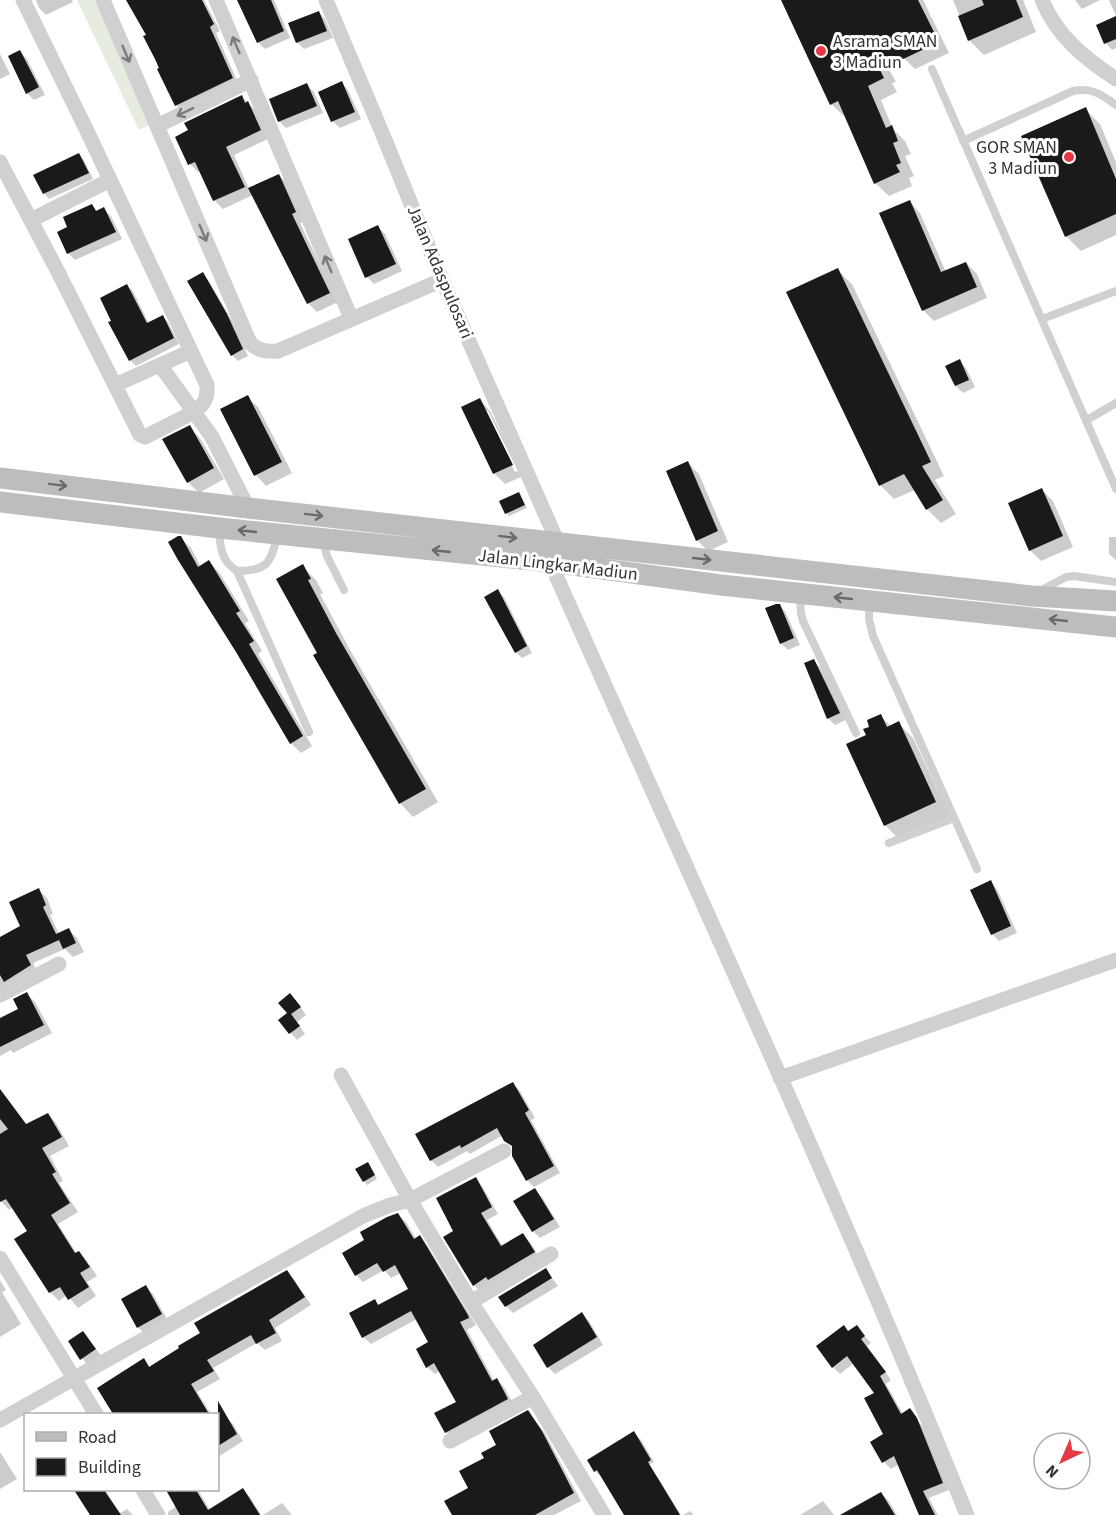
<svg xmlns="http://www.w3.org/2000/svg" width="1116" height="1515" viewBox="0 0 1116 1515" font-family="'Source Sans 3',sans-serif">
<style>
.green{fill:#e6ecdf}
.shadow{fill:#0003;fill-rule:evenodd}
.building{fill:#1a1a1a}
.lines{fill:none;stroke-linecap:round;stroke-linejoin:round}
.lane{stroke:#d0d0d0;stroke-width:8}
.street{stroke:#d0d0d0;stroke-width:15}
.secondary{stroke:#bdbdbd;stroke-width:21}
.oneway{stroke:#7a7a7a}
.oneway2{stroke:#6a6a6a}
.poi-dot{fill:#e63946;stroke:#fff;stroke-width:2}
.labels{text-anchor:middle;dominant-baseline:central;stroke-width:6;stroke-linejoin:round;paint-order:stroke}
.poi-label{font-size:18px;fill:#333;stroke:#fff;text-anchor:start}
.street-label{font-size:18px;fill:#333;stroke:#fff}
</style>
<rect width="100%" height="100%" fill="#fff"/>
<path class="green" d="M77 0H98L152 124 139 130Z"/>
<path class="shadow" d="M36 0H72L73 2 46 15 39 8Z
M130 0H204L220 31 216 33 239 85 183 112 177 105 159 69 148 35Z
M239 0H274L290 38 265 49 258 42Z
M782 0H851L896 82 892 83 897 92 881 100 893 129 905 141 911 154 905 156 914 176 909 178 912 186 889 196 875 183 846 116 845 117 831 104Z
M877 0H923L949 53 915 69 904 58Z
M953 0H1023L1036 32 984 55 970 41Z
M1075 0H1100L1082 9Z
M1109 0H1116V16Z
M318 12 325 19 333 38 304 49 297 42Z
M1116 18V48L1112 50 1106 43Z
M20 52 27 59 45 95 34 100 27 93Z
M0 54 10 74 0 79Z
M341 83 348 90 361 119 340 128 333 121 320 93Z
M307 85 314 92 323 113 286 128 279 121Z
M242 97 257 112 268 139 234 155 249 189 279 175 288 184 304 221 300 223 338 302 317 312 308 303 253 195 223 209 214 200 201 171 198 172 190 164Z
M1085 109 1100 124 1116 162V235L1081 251 1066 236Z
M79 155 84 160 93 179 49 199 44 193Z
M910 202 920 213 946 272 966 263 977 274 987 298 934 321 923 310Z
M92 206 98 212 104 209 111 216 122 239 75 260 68 253 69 228Z
M378 227 385 234 402 271 374 284 367 277Z
M837 270 852 284 944 476 935 480 956 514 941 523 927 509 915 490 894 499 880 485Z
M202 274 208 280 233 322 248 356 238 361 232 355Z
M127 286 133 291 149 324 163 317 168 322 179 344 136 366 130 360 110 323Z
M959 361 966 368 975 387 963 393 956 386 947 366Z
M247 397 258 407 292 473 266 486 256 475 222 410Z
M480 400 490 411 523 476 505 484 494 473ZM484 411H488L518 471 515 472Z
M189 427 200 438 224 479 199 493 188 482 164 440Z
M688 463 699 474 728 542 708 551 697 540Z
M1042 490 1053 501 1073 547 1041 561 1030 550Z
M519 494 527 508 509 516 506 513Z
M1109 537H1116V560L1109 554Z
M181 538 191 548 201 567 209 562 219 572 249 621 245 623 262 651 258 654 312 746 301 753 291 743Z
M302 566 316 580 323 593 320 594 349 648 438 802 413 817 400 803 315 656 319 654Z
M498 591 504 597 532 653 522 658 516 652Z
M779 605 786 613 800 645 788 650 781 643Z
M814 661 821 668 846 720 835 725 828 718Z
M880 716 891 726 898 723 913 738 950 817 900 840 885 825 868 736Z
M990 882 997 889 1017 933 999 941 992 934Z
M38 890 47 898 53 914 50 915 59 934 69 930 77 938 84 952 73 957 65 949 33 963 38 973 0 993V939L22 927Z
M27 994 35 1002 52 1033 13 1053 11 1050 0 1056V1020L20 1009Z
M297 1002 306 1015 297 1022 305 1034 297 1040 280 1021 289 1014Z
M513 1084 520 1091 535 1118 531 1120 560 1173 534 1187 527 1180 514 1148 503 1135 470 1154 467 1151 438 1167 431 1160Z
M0 1089 27 1125 48 1114 56 1123 69 1146 50 1156 63 1181 59 1183 78 1212 58 1224 77 1254 79 1253 87 1261 97 1276 87 1282 96 1296 78 1308 67 1295 59 1301 51 1293 16 1240 29 1231 14 1207 9 1210 0 1200Z
M370 1167 377 1179 367 1185 357 1170Z
M475 1179 482 1186 498 1214 487 1220 503 1247 523 1235 530 1242 541 1260 481 1292 474 1285 455 1231Z
M535 1190 542 1197 560 1227 540 1238 533 1231 515 1202Z
M398 1215 406 1222 416 1239 420 1237 427 1245 476 1325 467 1330 494 1381 497 1380 504 1387 515 1407 454 1439 446 1432 458 1402 440 1371 435 1374 427 1367 430 1343 417 1319 371 1344 363 1337 375 1301 380 1306 410 1290 401 1273 391 1278 384 1270 363 1282 356 1275 366 1241Z
M546 1270 558 1286 513 1313 506 1306Z
M287 1272 294 1279 311 1305 275 1328 282 1341 265 1350 257 1343 213 1368 220 1379 197 1392 211 1414H136L135 1413 132 1414H115L99 1389 144 1360 151 1368 202 1334Z
M0 1280 6 1290 2 1292 21 1324 0 1337Z
M146 1287 153 1294 168 1321 145 1334 138 1327Z
M582 1314 589 1321 603 1345 555 1374 548 1367Z
M849 1332 863 1334 871 1343 867 1346 891 1380 886 1384 903 1414 909 1410 923 1427 949 1490 929 1498 938 1515H921L899 1464 891 1469 884 1462 885 1435 876 1393 854 1363 840 1374 833 1367Z
M83 1333 102 1357 88 1366 70 1342Z
M528 1412 545 1433 581 1501 554 1515H454L486 1459Z
M226 1417 233 1424 243 1441 218 1457V1422Z
M634 1433 641 1440 654 1462 610 1485 595 1471Z
M0 1452 17 1479 0 1489Z
M653 1472 659 1479 681 1515H626Z
M75 1490H105L120 1513 127 1509 133 1515H92Z
M174 1490H198L210 1510 243 1490 250 1497 261 1515H168V1512L177 1506 169 1492Z
M881 1493 888 1500 897 1515H843Z
M823 1501 834 1515H800Z
M282 1503 292 1515H263Z
M690 1511 694 1515H683Z"/>
<path class="building" d="M126 0H202L214 24 210 27 233 78 175 106 157 69 159 68 155 59 143 36 146 35Z
M237 0H271L284 31 257 43Z
M781 0H918L939 42 880 70 884 78 868 86 886 128 892 125 898 141 893 143 901 163 896 165 900 172 874 184 838 101 830 105Z
M982 0H1016L1023 17 968 41 958 16 984 5Z
M319 11 327 31 296 43 288 23Z
M1116 16V39L1104 44 1096 25Z
M20 50 39 87 26 94 8 56Z
M342 81 355 112 331 122 318 92Z
M307 83 317 106 278 122 269 99Z
M242 95 245 103 248 101 261 130 226 147 245 187 213 201 195 162 188 165 175 137 188 130 184 123Z
M1086 107 1116 179V214L1065 237 1021 136Z
M79 153 89 173 43 194 33 175Z
M279 174 296 212 292 214 330 293 307 304 248 188Z
M910 200 941 272 966 262 977 287 922 311 879 213Z
M92 204 96 211 104 207 116 232 67 254 57 232 67 227 63 217Z
M378 225 396 264 365 278 348 239Z
M838 268 931 462 922 466 943 500 926 510 904 474 879 486 786 292Z
M203 272 227 314 243 349 231 356 187 281Z
M127 284 147 323 163 315 174 338 129 361 108 322 111 321 100 298Z
M960 359 969 380 955 386 945 366Z
M248 395 282 462 254 476 220 409Z
M480 398 513 465 493 474 461 407Z
M190 425 214 468 187 483 162 439Z
M688 461 718 531 696 541 666 471Z
M1042 488 1063 536 1029 551 1008 503Z
M519 492 525 505 505 514 499 501Z
M178 536H181L198 567 209 560 240 611 236 613 254 641 249 644 303 736 290 744 236 652 178 560 168 542Z
M303 564 311 579 308 580 336 633 426 789 399 804 313 655 317 653 276 579Z
M498 589 527 646 515 653 484 597Z
M776 604H780L794 638 780 644 765 608Z
M814 659 840 713 827 719 804 663Z
M881 714 887 727 899 721 936 802 884 826 846 744 866 735 863 729 869 727 867 720Z
M991 880 1011 926 991 935 970 890Z
M39 888 46 905 43 907 56 934 69 928 76 943 63 949 59 940 26 955 31 965 4 982 0 975V937L20 926 9 902Z
M27 992 44 1025 0 1047V1018L18 1009 13 999Z
M290 993 301 1007 291 1014 300 1026 289 1034 278 1020 287 1013 278 1003Z
M513 1082 529 1110 525 1113 554 1166 526 1181 512 1156V1146L504 1141 497 1128 461 1148 460 1145 430 1161 415 1134Z
M0 1089 26 1124 48 1113 62 1137 42 1148 56 1172 52 1174 70 1203 51 1215 75 1253 79 1251 90 1267 80 1273 89 1287 68 1300 60 1287 49 1293 14 1239 27 1231 6 1199 0 1202V1134L8 1129 0 1119Z
M368 1162 375 1175 363 1182 355 1169Z
M476 1177 492 1207 481 1213 501 1246 523 1233 535 1252 488 1280 486 1277 473 1286 443 1237 453 1231 436 1198Z
M535 1188 554 1219 532 1232 513 1201Z
M398 1213 414 1239 420 1235 468 1315 469 1318 460 1322 492 1381 497 1378 508 1399 445 1433 434 1413 456 1402 434 1363 426 1368 416 1349 428 1342 411 1311 362 1338 349 1313 375 1299 378 1305 408 1289 395 1265 383 1272 377 1263 355 1276 342 1253 364 1240 360 1232 387 1217Z
M546 1268 552 1278 505 1307 498 1297Z
M287 1270 305 1297 269 1320 276 1333 256 1344 251 1335 207 1360 214 1371 191 1384 209 1414H113L97 1388 144 1358 149 1367 179 1348 178 1346 200 1333 194 1323Z
M146 1285 162 1314 137 1328 121 1299Z
M582 1312 597 1337 547 1368 533 1345Z
M844 1325 848 1331 857 1325 865 1336 861 1339 886 1372 880 1376 901 1414 910 1408 917 1418 943 1483 923 1491 935 1515H919L894 1456 882 1463 870 1442 883 1434 864 1398 874 1393 847 1356 832 1368 816 1346Z
M83 1331 96 1349 80 1360 68 1341Z
M218 1401 237 1434 218 1446Z
M528 1410 542 1431 574 1493 535 1515H452L444 1501 468 1488 459 1471 484 1458 481 1453 496 1445 489 1431Z
M634 1431 651 1460 648 1462 680 1515H624L597 1470 594 1472 587 1460Z
M243 1488 260 1515H180L166 1490H196L208 1510Z
M74 1490H104L121 1515H90Z
M881 1492 895 1515H840Z"/>
<g class="lines">
<path class="lane" d="M932 69 1116 489
M963 141 1073 91C1091 87 1101 94 1116 105
M1042 319 1116 291
M1087 420 1116 403
M219 529C220 547 221 561 237 571 266 571 271 564 277 536
M323 540 327 556 344 590
M237 571 309 732
M1038 592 1066 577 1074 576 1116 582
M800 595 801 613 803 621 856 733
M869 602V619L873 636 977 869
M889 843 954 818"/>
<path class="street" d="M23 0 88 133 207 385C208 398 204 405 194 412L160 365
M103 0 250 343C259 351 266 352 278 351L442 280
M216 0 351 318
M326 0 383 135 442 280 558 543
M1042 0C1057 36 1084 58 1116 79
M157 126 251 80
M0 162 56 268 140 435 145 437 194 412 212 437 248 508
M31 220 110 180
M115 385 191 351
M550 562C691 879 837 1194 967 1515
M0 995 59 964
M341 1075 410 1200 471 1302 533 1397 604 1515
M780 1078 1116 960
M0 1258 96 1414
M471 1302 551 1254
M0 1420 363 1216 390 1205 410 1200 504 1151
M450 1441 533 1397
M143 1490 158 1515"/>
<path class="secondary" d="M0 478 248 508 1032 596 1116 601
M0 502 219 528 550 562 721 585 1116 627"/>
</g>
<defs><path id="oneway-shaft" d="M-6 0H5M1.5-3L5.5 0L1.5 3" fill="none" stroke-width="1.6" stroke-linecap="round" stroke-linejoin="round" transform="scale(1.5)"/></defs>
<g class="oneway">
<use href="#oneway-shaft" transform="translate(236 45) rotate(-113)"/>
<use href="#oneway-shaft" transform="translate(126 54) rotate(67)"/>
<use href="#oneway-shaft" transform="translate(185 112) rotate(154)"/>
<use href="#oneway-shaft" transform="translate(203 233) rotate(67)"/>
<use href="#oneway-shaft" transform="translate(328 264) rotate(-113)"/>
</g>
<g class="oneway2">
<use href="#oneway-shaft" transform="translate(58 485) rotate(7)"/>
<use href="#oneway-shaft" transform="translate(314 515) rotate(7)"/>
<use href="#oneway-shaft" transform="translate(247 531) rotate(-174)"/>
<use href="#oneway-shaft" transform="translate(508 537) rotate(7)"/>
<use href="#oneway-shaft" transform="translate(441 551) rotate(-174)"/>
<use href="#oneway-shaft" transform="translate(702 559) rotate(6)"/>
<use href="#oneway-shaft" transform="translate(843 598) rotate(-174)"/>
<use href="#oneway-shaft" transform="translate(1058 620) rotate(-174)"/>
</g>
<g class="poi-dot">
<circle cx="821" cy="51" r="6"/>
<circle cx="1069" cy="157" r="6"/>
</g>
<g class="labels">
<g class="poi-label">
<text x="833" y="41">Asrama SMAN<tspan x="833" dy="21">3 Madiun</tspan></text>
<text x="1057" y="147" text-anchor="end">GOR SMAN<tspan x="1057" dy="21">3 Madiun</tspan></text>
</g>
<g class="street-label">
<text transform="translate(440 272) rotate(67)">Jalan Adaspulosari</text>
<text transform="translate(558 565) rotate(7)">Jalan Lingkar Madiun</text>
</g>
</g>
<rect x="24" y="1413" width="195" height="78" fill="#ffffff" stroke="#adadad" stroke-width="1.5"/>
<rect x="36" y="1432" width="30" height="9" fill="#bdbdbd" stroke="#adadad" stroke-width="1.5"/>
<text x="78" y="1443" font-size="18" fill="#333333">Road</text>
<rect x="36" y="1458" width="30" height="18" fill="#1a1a1a" stroke="#adadad" stroke-width="1.5"/>
<text x="78" y="1473" font-size="18" fill="#333333">Building</text>
<g transform="translate(1062 1461) rotate(224)"><circle r="28" fill="#ffffff" stroke="#adadad" stroke-width="1.5"/>
<path d="M0-4.5L10 22L0 15L-10 22Z" fill="#e63946"/>
<text y="-9" font-size="16" font-weight="bold" text-anchor="middle" fill="#333333">N</text>
</g>
</svg>
